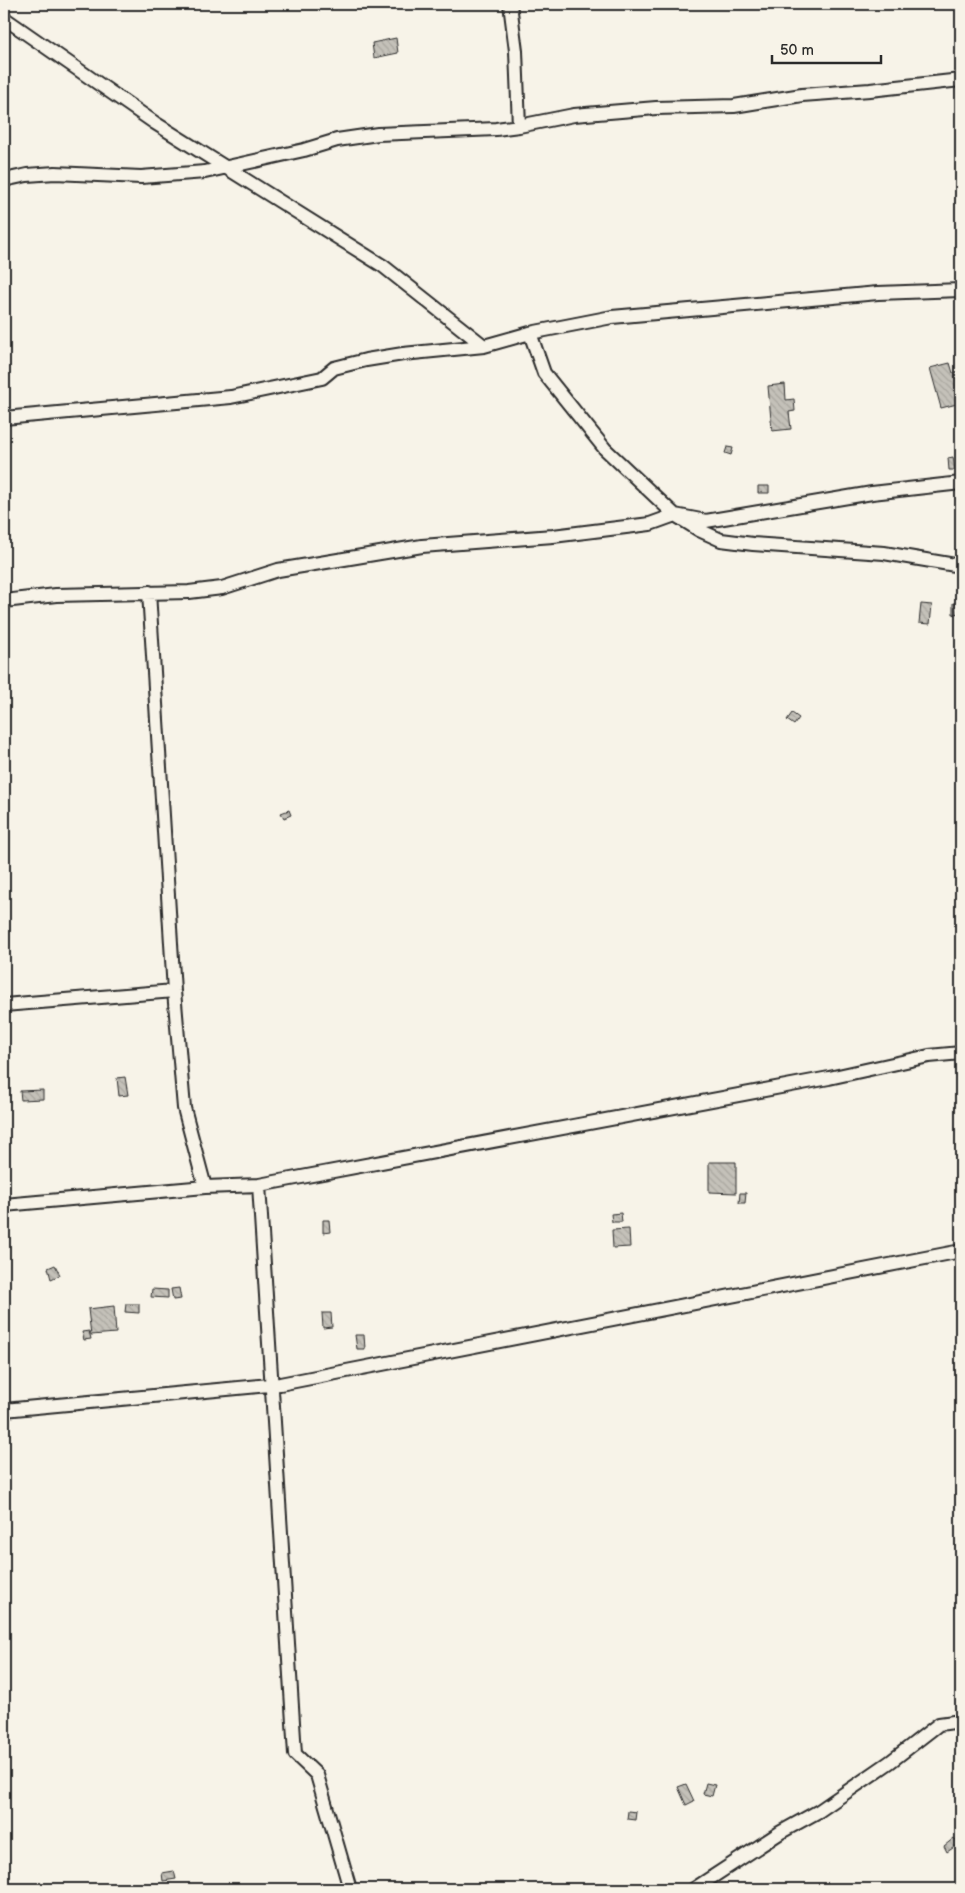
<svg xmlns="http://www.w3.org/2000/svg" width="965" height="1893" viewBox="0 0 965 1893" font-family="'Balsamiq Sans',sans-serif">
<style>
.building{fill:url(#building-back-hatch);stroke:#2b2b2b}
.lines{fill:none;stroke-linecap:round;stroke-linejoin:round}
.street-casing{stroke:#2b2b2b;stroke-width:16}
.street{stroke:#f7f3e8;stroke-width:12}
</style>
<defs>
<pattern id="building-back-hatch" width="6" height="6" patternUnits="userSpaceOnUse" patternTransform="scale(1.25)"><rect width="6" height="6" fill="#c4c1b9"/><path d="M-1 5l2 2M0 0l6 6M5-1l2 2" fill="none" stroke="#a9a69f"/></pattern>
</defs>
<rect width="100%" height="100%" fill="#f7f3e8"/>
<filter id="ink" filterUnits="userSpaceOnUse"><feTurbulence type="fractalNoise" baseFrequency=".02" numOctaves="2"/><feDisplacementMap in="SourceGraphic" scale="10" xChannelSelector="R" yChannelSelector="G"/><feConvolveMatrix kernelMatrix="1 2 1 2 8 2 1 2 1" color-interpolation-filters="sRGB"/></filter>
<g filter="url(#ink)">
<path class="building" d="M396 38 398 53 374 58 372 43Z
M950 363 953 373 958 372 961 387 957 388 961 403 941 408 930 368Z
M785 384 786 400 794 399 795 411 789 412 791 429 772 431 768 386Z
M727 447 733 448 731 455 725 453Z
M953 457 955 470H949L948 458Z
M758 486H769V493H758Z
M953 603H961V613L953 614Z
M921 604 932 605 930 624 919 623Z
M792 713 799 718 794 725 787 720Z
M289 810 291 815 284 818 281 813Z
M125 1077 128 1095 119 1096 117 1078Z
M43 1090V1099L21 1100 20 1091Z
M709 1162H736V1193L709 1192Z
M740 1193H746L745 1203H739Z
M621 1213 622 1222H612L611 1214Z
M323 1220H329L330 1232 323 1233Z
M629 1229 630 1247 613 1248 612 1230Z
M55 1265 60 1275 51 1279 48 1268Z
M179 1288 181 1299 173 1300 171 1289Z
M152 1289 168 1290V1298L151 1297Z
M126 1304H139V1313L125 1312Z
M114 1306 116 1333 91 1335 88 1309Z
M322 1313H331L332 1327 323 1328Z
M89 1331 91 1339 84 1340 82 1332Z
M355 1335H364L365 1349H357Z
M706 1783 715 1785 712 1796 703 1794Z
M686 1784 694 1801 686 1805 678 1787Z
M628 1811 636 1812 635 1820 627 1819Z
M954 1838 959 1844 947 1852 944 1846Z
M174 1871 176 1879 163 1881 162 1873Z"/>
<g class="lines">
<g class="street-casing">
<path id="street" d="M510 4 516 51 519 126
M4 18 155 123 383 266 484 346 530 333 544 373 605 449 675 515 699 530 721 540 753 544 884 553 961 566
M4 180 27 175 55 173 141 177 205 172 304 150 337 140 378 134 496 129 519 126 574 115 656 108 734 106 802 95 870 90 961 80
M530 333 612 317 878 293 961 290
M4 418 231 397 322 378 334 368 366 360 403 354 484 346
M149 592 174 991 184 1108 205 1187
M4 601 56 595 189 592 222 588 278 570 422 546 553 536 650 524 675 515 706 521 872 493 961 483
M4 1005 174 991
M259 1185 295 1754 317 1775 350 1889
M4 1205 205 1187 259 1185 829 1078 929 1056 961 1053
M4 1410 280 1384 961 1251
M694 1889 781 1832 819 1811 890 1762 939 1724 961 1721"/>
</g>
<use href="#street" class="street"/>
</g>
</g>
<rect width="965" height="1893" fill="none" stroke="#f7f3e8" stroke-width="20"/>
<rect x="10" y="10" width="945" height="1873" fill="none" stroke="#2b2b2b" stroke-width="2" filter="url(#ink)"/>
<path d="M772 55v8h109v-8" fill="none" stroke="#2b2b2b" stroke-width="2.5"/>
<text x="780" y="55" font-size="15" fill="#2b2b2b" stroke="#f7f3e8" stroke-width="4" paint-order="stroke">50 m</text>
</svg>
